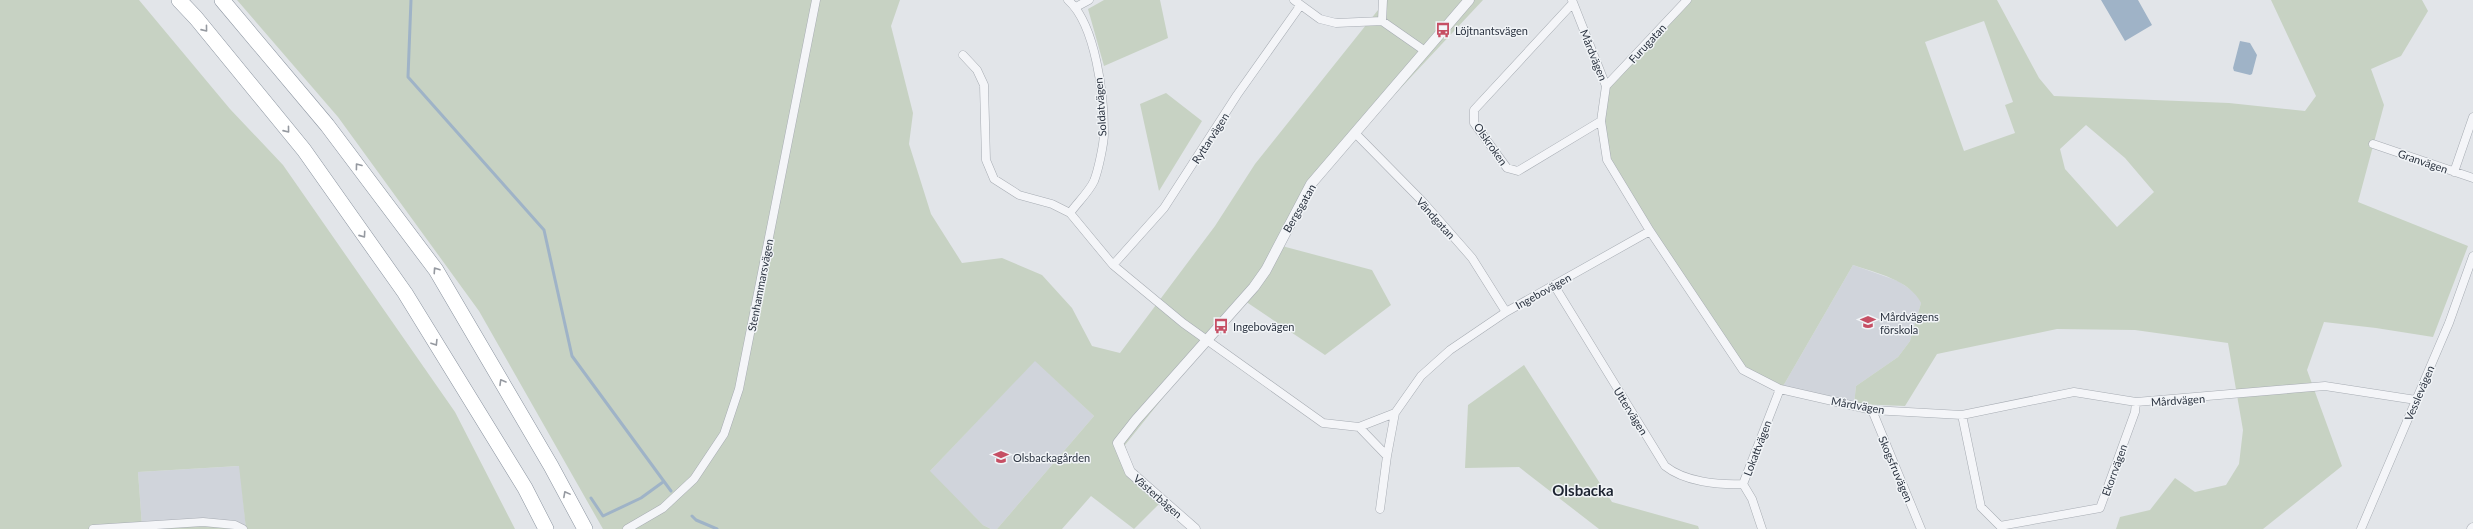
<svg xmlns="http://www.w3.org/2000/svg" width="2473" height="529" viewBox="0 0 2473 529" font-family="Lato,sans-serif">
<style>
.built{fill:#d0d4db}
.green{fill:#c7d2c3;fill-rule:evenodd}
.water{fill:#9fb3c7}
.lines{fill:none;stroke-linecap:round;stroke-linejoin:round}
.stream{stroke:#9fb3c7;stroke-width:3}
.minor-casing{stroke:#a7acb3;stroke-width:9}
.tertiary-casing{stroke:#a7acb3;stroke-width:11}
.motorway-casing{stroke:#8a939f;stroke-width:16}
.minor{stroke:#f4f5f8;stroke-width:8}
.tertiary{stroke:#f4f5f8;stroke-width:10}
.motorway{stroke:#fff;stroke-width:15}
.oneway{stroke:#9599a0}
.labels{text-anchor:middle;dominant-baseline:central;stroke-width:3;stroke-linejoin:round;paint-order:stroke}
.poi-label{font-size:11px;fill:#2b3340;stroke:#f1f4f7;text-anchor:start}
.street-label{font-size:11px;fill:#2b3340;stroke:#f1f4f7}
.district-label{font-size:15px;font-weight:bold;fill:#1d2431;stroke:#f1f4f7}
</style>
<rect width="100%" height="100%" fill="#e2e5e9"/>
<path class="built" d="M1853 265 1898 281 1917 294 1921 303 1910 341 1898 357 1856 386 1854 404 1782 388Z
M1035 360 1094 416 997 529H991L983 525 929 472Z
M240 466 246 529 142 526 138 472Z"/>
<path class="green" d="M0 0H139L230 109 283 165 455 412 515 529H246L239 466 138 472 142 526 203 522 243 529H0Z
M237 0H900L891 26 913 113 909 144 931 214 962 263 1002 258 1042 275 1072 308 1092 346 1120 353 1215 226 1255 164 1386 0H1483L1311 184 1282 246 1372 270 1391 305 1325 355 1242 299 1125 445 1132 468 1165 498 1134 529 1091 496 1062 529H997L1094 416 1035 361 930 471 983 525 991 529H603L479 311 338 117Z
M1104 0H1160L1168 38 1104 66 1088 9Z
M1687 0H1997L2039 78 2054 96 2229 103 2305 111 2316 96 2271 0H2422L2428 11 2401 56 2371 69 2384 105 2358 202 2468 246 2433 337 2376 328 2324 322 2307 370 2342 466 2263 529H2116L2120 517 2150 510 2175 478 2195 492 2226 485 2239 464 2243 430 2228 343 2135 330 2057 329 1937 354 1905 406 1854 404 1856 386 1898 357 1910 341 1921 303C1910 280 1876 273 1853 265L1782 388 1743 370 1607 160 1603 140 1606 86ZM1984 21 2013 102 2005 105 2015 133 1964 151 1925 42ZM2086 125 2125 158 2154 192 2117 227 2065 169 2060 149Z
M1166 93 1202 121 1159 191 1140 104Z
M1524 365 1612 502 1698 526 1699 529H1599L1519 467 1465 468 1468 405Z"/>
<path class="water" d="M2101 0H2138L2152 25 2125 41Z
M2240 41 2250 43 2257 55 2252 74 2250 75 2234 71 2233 68Z"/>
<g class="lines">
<path class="stream" d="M411 0 408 77 544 230 572 356 671 491
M591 498 603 516 641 498 663 482
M692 516 696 520 717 529"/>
<g class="minor-casing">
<path id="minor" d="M1068 0C1096 25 1104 96 1104 133 1104 144 1098 171 1094 181 1089 192 1077 203 1070 213
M1294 0 1320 19 1336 23 1382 21 1425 51
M1572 0 1606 86 1601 121 1607 160 1650 231 1743 370 1780 389 1872 410 1962 415 2074 392 2136 402 2325 386 2416 400
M1573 3 1474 110V123L1507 168 1518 171 1601 121
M1076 7 1089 0
M1382 21 1383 0
M963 55 977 70 984 85 986 160 994 179 1019 195 1052 204 1070 213 1113 265 1183 323 1323 423 1359 427 1395 413 1421 376 1450 350 1506 312 1650 231
M1606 86 1687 0
M1355 133 1422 201 1472 258 1506 312
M2373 144 2473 178
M2454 172 2473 117
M1113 265 1164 208 1237 95 1300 6
M1554 285 1665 466C1685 482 1718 485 1743 484
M1872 410 1921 529
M1962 415 1981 507 2000 526 2100 508 2135 412 2136 402
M1359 427 1387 456 1395 413
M1380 509 1387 456
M93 529 203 522 235 525 243 529
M627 529 663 508 694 479 724 434 739 389 816 0
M1762 529 1752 499 1743 484 1780 389
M2361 529 2449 323 2473 256"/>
</g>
<g class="tertiary-casing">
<path id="tertiary" d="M1195 529 1130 472 1118 443 1136 420 1254 287 1266 270 1311 184 1469 0
M2472 529 2473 528"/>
</g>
<g class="motorway-casing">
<path id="motorway" d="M179 0 196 18 304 150 405 293 525 488 546 529
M222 0 327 125 436 270 551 466 585 529"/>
</g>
<use href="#minor" class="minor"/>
<use href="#tertiary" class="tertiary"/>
<use href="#motorway" class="motorway"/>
</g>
<defs><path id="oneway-chevron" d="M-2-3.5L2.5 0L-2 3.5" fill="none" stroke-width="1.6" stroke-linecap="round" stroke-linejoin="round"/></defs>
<g class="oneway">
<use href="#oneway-chevron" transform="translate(205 29) rotate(51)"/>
<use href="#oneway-chevron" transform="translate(287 130) rotate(51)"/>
<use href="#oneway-chevron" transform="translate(358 166) rotate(-127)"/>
<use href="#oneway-chevron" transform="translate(363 235) rotate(55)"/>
<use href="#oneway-chevron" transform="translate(436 270) rotate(-124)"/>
<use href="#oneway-chevron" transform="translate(435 343) rotate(58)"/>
<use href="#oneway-chevron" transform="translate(502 382) rotate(-120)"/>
<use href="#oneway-chevron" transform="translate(566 494) rotate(-118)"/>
</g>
<defs>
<g id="bus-bare" transform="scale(1.2)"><path d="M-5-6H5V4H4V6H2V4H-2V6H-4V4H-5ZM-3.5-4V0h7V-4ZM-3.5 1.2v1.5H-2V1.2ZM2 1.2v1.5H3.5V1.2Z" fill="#c64f64" stroke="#f1f4f7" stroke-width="2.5" paint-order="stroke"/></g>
<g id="school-bare" transform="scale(1.2)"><path d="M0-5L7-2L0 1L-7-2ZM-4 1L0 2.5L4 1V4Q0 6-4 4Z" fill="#c64f64" stroke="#f1f4f7" stroke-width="2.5" paint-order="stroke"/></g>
</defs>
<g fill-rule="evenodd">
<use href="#bus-bare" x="1443" y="30"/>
<use href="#school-bare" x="1868" y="322"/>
<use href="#bus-bare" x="1221" y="326"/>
<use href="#school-bare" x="1001" y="457"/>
</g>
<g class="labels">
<g class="poi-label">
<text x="1455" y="30">Löjtnantsvägen</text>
<text x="1880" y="316">Mårdvägens<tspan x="1880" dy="13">förskola</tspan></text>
<text x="1233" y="326">Ingebovägen</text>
<text x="1013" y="457">Olsbackagården</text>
</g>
<g class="street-label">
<text transform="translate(1647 43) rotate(-47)">Furugatan</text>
<text transform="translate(1594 55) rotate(68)">Mårdvägen</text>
<text transform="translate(1100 107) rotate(-94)">Soldatvägen</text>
<text transform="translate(1210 138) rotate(-57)">Ryttarvägen</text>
<text transform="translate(1491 144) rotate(55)">Olskroken</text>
<text transform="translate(2423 161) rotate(19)">Granvägen</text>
<text transform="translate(1299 208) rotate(-60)">Bergsgatan</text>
<text transform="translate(1436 218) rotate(48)">Vändgatan</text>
<text transform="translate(760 285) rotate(-79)">Stenhammarsvägen</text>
<text transform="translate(1543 291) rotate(-29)">Ingebovägen</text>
<text transform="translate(2419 393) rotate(-67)">Vesslevägen</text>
<text transform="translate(2178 400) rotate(-4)">Mårdvägen</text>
<text transform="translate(1858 405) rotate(10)">Mårdvägen</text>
<text transform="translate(1631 411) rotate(58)">Uttervägen</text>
<text transform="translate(1757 448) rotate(-69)">Lokattvägen</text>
<text transform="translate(1896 469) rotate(67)">Skogsfruvägen</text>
<text transform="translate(2114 470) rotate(-70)">Ekorrvägen</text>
<text transform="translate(1158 496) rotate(41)">Västerbågen</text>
</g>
<g class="district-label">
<text x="1583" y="490">Olsbacka</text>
</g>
</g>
</svg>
